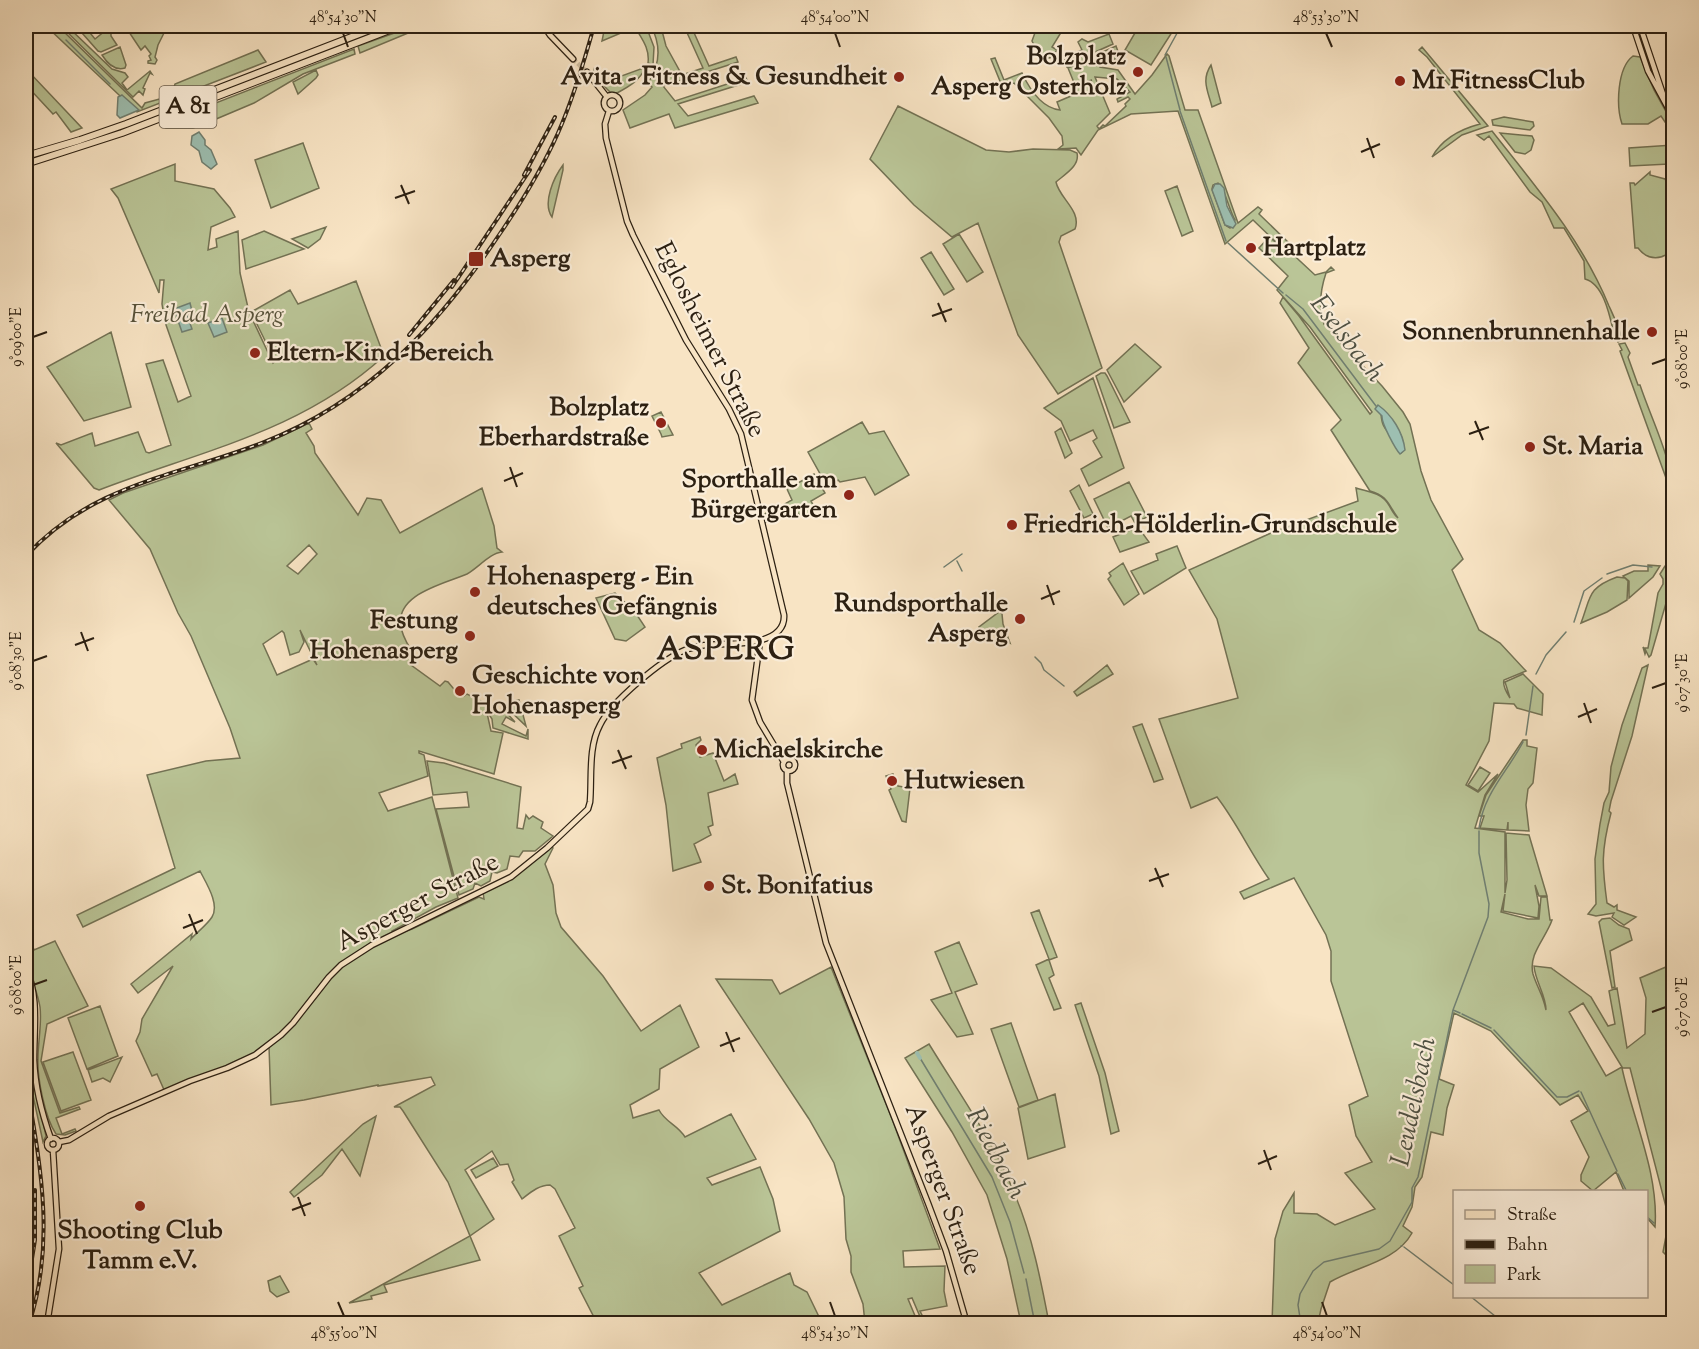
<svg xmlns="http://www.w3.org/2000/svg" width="1699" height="1349" viewBox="0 0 1699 1349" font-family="'Sorts Mill Goudy',serif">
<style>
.green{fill:#bac597;stroke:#737254;stroke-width:1.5;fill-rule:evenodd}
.water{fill:#9dbfb1;stroke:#707f71;stroke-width:1.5}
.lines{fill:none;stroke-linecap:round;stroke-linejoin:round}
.stream{stroke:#707f71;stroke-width:1.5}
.canal{stroke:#9dbfb1;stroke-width:4}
.major-tunnel{stroke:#cfbda0;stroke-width:4.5;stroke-dasharray:4.5 2;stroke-linecap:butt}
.major-casing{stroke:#2c2012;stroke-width:7}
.highway-casing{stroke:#2c2012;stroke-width:8}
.major{stroke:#f8e4c4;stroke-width:4.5}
.highway{stroke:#f8e4c4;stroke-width:6}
.rail-casing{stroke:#2c2012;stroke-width:4}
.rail{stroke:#faedd9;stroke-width:1.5;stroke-dasharray:4.5;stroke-linecap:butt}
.ticks{fill:none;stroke:#2c2012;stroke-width:2}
.poi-dot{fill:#8f2418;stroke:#faedd9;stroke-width:2}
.labels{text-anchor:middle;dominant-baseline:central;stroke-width:4.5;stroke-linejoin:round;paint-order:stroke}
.shield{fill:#faedd9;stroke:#6a5e4e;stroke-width:1.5}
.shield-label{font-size:24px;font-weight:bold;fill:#2c2012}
.poi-label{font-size:26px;font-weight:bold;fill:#2c2012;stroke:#faedd9;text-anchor:start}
.park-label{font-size:26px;font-style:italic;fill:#57523a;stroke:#faedd9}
.street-label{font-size:26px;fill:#2c2012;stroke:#faedd9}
.water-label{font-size:27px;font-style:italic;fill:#4e5042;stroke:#faedd9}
.district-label{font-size:32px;font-weight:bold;letter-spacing:1.5px;fill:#2c2012;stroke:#faedd9}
.neatline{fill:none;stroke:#2c2012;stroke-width:2}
.ticks-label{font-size:15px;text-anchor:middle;fill:#2c2012}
</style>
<rect width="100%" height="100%" fill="#f8e4c4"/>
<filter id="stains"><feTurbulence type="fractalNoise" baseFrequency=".00333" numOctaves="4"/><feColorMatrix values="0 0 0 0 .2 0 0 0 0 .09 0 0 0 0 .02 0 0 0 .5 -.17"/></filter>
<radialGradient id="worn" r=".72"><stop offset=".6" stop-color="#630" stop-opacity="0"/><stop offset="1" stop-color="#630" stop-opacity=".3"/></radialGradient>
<path class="green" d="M46 26H58L142 108 145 103 171 96 175 84 258 50 266 62 137 112Z
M61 26H67L112 69 125 73 128 77 122 83 127 90 150 71 152 74 150 73 143 88 145 89 143 95 139 91 133 97Z
M88 26 86 28 95 39 106 30 104 26H111V36L117 45 101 52 98 51 82 33H79Z
M125 26H165L166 29 158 45 155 57 157 60 155 64 148 63V61L151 60 149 56 151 54 145 46 141 50Z
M414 26H425L360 53 358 46Z
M605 26H646L654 47 653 65 648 63C650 48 641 38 635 27L602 41Z
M651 26H660L661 27 666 46 682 75 703 68 684 26H691L709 66 736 57 738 62 663 86 675 101 746 78 748 82 678 104 688 116 754 96 758 103 675 128 669 114 630 128 623 110 645 95 652 87 648 83C660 65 661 45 651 26Z
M1035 26H1065L1052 47 1057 50 1052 57 1042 60 1032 41 1036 30Z
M1139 26H1176L1151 65 1125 50Z
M1109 34 1113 44 1093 53 1096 55 1116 46 1120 57 1100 65V67L1118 70 1135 94 1152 75 1167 54 1169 56 1185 110H1198L1238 223 1258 207 1262 210 1259 214 1290 244 1286 248 1315 275 1326 272 1331 267 1334 270 1326 273C1320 291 1318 307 1324 324L1328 321 1340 342 1382 386 1403 412 1410 424 1421 471 1431 500 1463 559 1452 570 1479 630 1500 643 1526 671 1504 680C1502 686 1507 693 1510 698L1505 682 1523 674 1543 694 1542 715 1517 708 1514 704 1494 703 1489 741 1466 785 1478 792 1498 774 1485 795 1475 828 1505 832V893L1507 880 1506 833 1529 835 1547 896H1539L1535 885 1539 906 1538 918 1503 911 1505 894 1501 912 1528 919H1539L1541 897H1547L1550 920H1552C1546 938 1528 954 1533 974 1537 987 1543 995 1546 1010 1546 995 1535 981 1534 966L1551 968 1591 997 1608 1026 1615 1024 1609 991 1617 988 1627 1048 1645 1034 1646 998 1640 978 1673 964V1262L1663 1252 1666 1236V1207L1630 1068H1622C1633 1120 1659 1173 1655 1227L1647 1218 1646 1192 1624 1191 1616 1172 1593 1191 1581 1181V1175L1589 1157 1571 1121 1588 1111 1578 1095 1560 1105 1491 1031 1454 1013 1439 1079 1454 1085 1447 1108 1443 1135 1431 1132 1422 1177 1415 1187 1412 1207 1403 1226 1412 1233C1396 1262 1357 1266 1330 1282L1321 1309 1318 1323H1272L1275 1239 1283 1211 1294 1193V1213L1317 1214 1335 1225 1375 1209 1345 1173 1372 1162 1356 1136 1349 1105 1368 1096 1331 981V951L1326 935 1294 878 1244 899 1240 892 1269 879C1250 852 1237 823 1217 797L1191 808 1159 719 1238 698 1217 619 1189 570 1271 533 1358 501 1356 488C1365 491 1378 492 1384 499 1390 504 1392 514 1398 518 1387 503 1389 497 1370 491L1331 430 1341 420 1298 363 1309 348 1280 303 1283 297 1299 316 1370 414 1372 412 1310 327 1277 290 1288 276 1259 248 1269 237 1278 244 1253 220 1225 244 1178 111 1131 114 1098 130 1081 155 1076 148 1058 149 1063 145 1062 136 1049 118 1014 83 1002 86 991 59 995 58 1004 80 1022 73C1029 88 1041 108 1060 110L1057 102 1078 93 1075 87 1092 80 1075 85 1068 68 1086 60 1067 67 1064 57 1082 50 1078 42 1082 39 1088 42ZM1095 77 1117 79 1130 92 1117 99 1118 102 1128 97 1130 99 1125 104 1126 106 1105 126 1103 125 1099 129 1097 126 1110 113ZM1218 183C1226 190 1228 208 1235 220L1230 228 1225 225 1212 189 1213 185ZM1381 414C1395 424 1403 432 1404 450L1401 453C1395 449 1396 442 1391 436 1384 427 1382 426 1381 414ZM1583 1003 1622 1067 1606 1076 1569 1012Z
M120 47 126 65 125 68C115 71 107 63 102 55Z
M1422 47 1488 126 1462 135 1432 157C1442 139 1461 129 1480 124L1427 57 1419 50Z
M354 49 355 54 303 74 254 103 202 125 193 128H166L162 124Z
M1633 56 1640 57 1654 90 1670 119 1665 122 1661 116 1648 124H1622C1616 106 1617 68 1633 56Z
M1211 65 1221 103 1212 107C1208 91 1201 80 1211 65Z
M646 67C639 81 630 86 617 93L610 92 604 86V83L603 84 593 74 594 69 608 81Z
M316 70 318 75 316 78 298 94 293 82Z
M26 71 30 73 82 128 71 132 56 112 53 114 26 85Z
M898 106 986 150 1009 152 1033 149 1070 150 1077 153C1080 166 1065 174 1056 182 1059 198 1082 211 1075 229L1061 236 1059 242 1102 368 1058 394 1018 335 978 223 952 237 914 205 870 159Z
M1504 117 1533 122 1534 126 1530 130 1493 125 1492 120Z
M1492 131C1536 187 1582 240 1609 306 1614 317 1620 329 1622 340L1618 342 1616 335 1614 334C1610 317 1604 284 1585 279L1584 261 1564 228H1554L1542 202 1530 192 1489 136 1484 140 1477 135Z
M1500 133 1532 136 1534 140 1531 150 1525 154 1515 152Z
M303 143 319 188 271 208 255 160Z
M1673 145V173H1670L1669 164 1630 166 1629 148Z
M175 164V181L214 189 230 208 235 217 211 227 208 250 217 247 216 239 238 231 240 273 249 312 273 363 275 361 251 312 290 290 298 304 356 281 384 356C301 432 200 451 99 490L94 488 56 443 61 445 92 433 95 446 138 432 146 452 149 453 171 445 146 364 163 360 178 402 191 396 165 322 162 304 164 280H160L159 293 118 198 111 189Z
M563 165V170L552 217C542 203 554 177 563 165Z
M1650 172V175L1665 179 1673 192V248C1663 261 1648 261 1638 248H1635L1630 183H1634L1635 185Z
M1177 186 1193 231 1182 236 1165 191Z
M326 227 320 239 308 248 292 239Z
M264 231 304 249 246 269 242 240Z
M959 234 983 272 967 282 943 244Z
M931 252 954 289 944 295 921 258Z
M111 332 131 407 84 421 47 367Z
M1625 343 1630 353 1628 357 1638 385H1640C1653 424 1674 461 1673 502L1670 489 1620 351 1622 350 1619 344Z
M1135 344 1161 367 1124 402 1107 370Z
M1101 373H1105L1107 376 1130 422 1114 428 1096 376Z
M1093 378 1124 468 1089 486 1081 469 1102 457 1093 441 1097 438 1093 430 1070 441 1061 421 1044 408Z
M661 412 673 435 662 437 661 434 652 416Z
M862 422 869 434 884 431 909 475 875 495 865 477 840 482 838 480 828 488 808 452Z
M309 423 312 429 306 433 314 446 315 453 358 515 367 498 381 500 400 533 482 488 494 526 497 548 502 552C490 553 478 568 467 574 444 584 394 594 401 628 404 639 409 648 416 656L411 665 440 686 445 681 448 682 453 688 464 696 467 694 491 706 487 713 491 731 503 733 494 774 419 751V753L424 755 428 776 379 793 388 811 432 797 458 898 436 907 392 931 394 935 412 929 479 897 484 899 483 892 505 881 550 845 553 848 545 864 553 885 556 913 561 927 603 976 641 1031 680 1005 699 1047 660 1069 659 1089 630 1105 633 1118 659 1110C665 1122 678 1125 685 1137L731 1114 756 1159 707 1178 712 1185 760 1167 773 1199 780 1231 699 1273 722 1305 790 1273 794 1285 807 1292 822 1323H597L579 1288 583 1286 559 1236 575 1228 555 1189 550 1185C539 1185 531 1192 522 1199L512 1182 514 1180 508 1164 500 1165 492 1151 465 1170 494 1219 470 1236 480 1260 384 1285 387 1292 371 1296 372 1299 349 1303 470 1236 448 1182 403 1111 400 1107H394L435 1085 431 1077 378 1086V1085L304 1100 271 1105 269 1046 255 1055 165 1092 157 1074 152 1076 136 1041 140 1032 142 1019 173 966 138 993 131 984 192 934 191 939C197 932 207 925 212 917 220 904 206 883 200 871L83 927 77 915 175 868 147 775 206 761 240 758 230 728 191 636 178 613 150 549 109 500 123 493 263 445ZM309 545 317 554 298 574 287 566ZM300 630 317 665 313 659 277 675 263 644 282 631 284 633 290 655 299 652 304 642Z
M1061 428 1072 453 1065 458 1055 432Z
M814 474 825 493 811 501 816 510 807 515 805 512 799 515 794 507 763 524 761 518 766 513H769L792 500 787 489Z
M1129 482 1147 517 1135 523 1131 516 1108 528 1094 499Z
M1079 485 1093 514 1084 518 1070 491Z
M1138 527 1149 542 1120 552 1113 537Z
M1177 546 1186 568 1144 594 1131 571 1158 560 1156 554Z
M1123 563 1139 594 1124 605 1108 579 1111 576 1109 573Z
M1648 565 1660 566 1653 577 1629 598V581L1623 576 1634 571H1648Z
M1665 566H1673V579L1651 655 1649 657 1646 651 1645 654 1643 647 1645 650V648H1648L1658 593 1663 584V579L1660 574Z
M1617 577 1625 578 1628 581 1627 600 1607 612 1581 623C1591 597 1587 588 1617 577Z
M615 593 635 612 645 627 626 641 615 639 596 598Z
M999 612 1002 614 1003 624 1010 643 997 635 983 632 979 627Z
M1107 665 1113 674 1077 696 1074 692Z
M1648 665 1632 736 1611 801 1609 811 1611 813C1601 851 1602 866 1607 903L1614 907 1617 905V910L1636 917 1624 925 1612 917 1614 913 1596 916 1588 914 1596 904 1595 859 1600 824 1604 803 1609 792 1611 767 1622 725 1642 668Z
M519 700 526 726 506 707 510 702Z
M492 710 494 712H502L504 710 515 722 506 717 502 724 526 736 528 729V739L493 728 492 719 488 713Z
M1142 724 1163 779 1154 782 1133 727Z
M700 737 701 740 696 745 700 757 713 753 724 781 735 774 738 784 708 793 713 825 708 827 711 835 694 844 701 862 673 871 666 805 657 758 682 748 681 744Z
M1523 740H1527V746L1537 748 1533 783 1528 789 1526 805 1529 831 1508 830V822L1507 830 1480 828 1484 816H1479L1486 795Z
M427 761 444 763 521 787 517 828 523 829 526 815 529 819 533 816 543 822 541 828 553 836 535 851H523L519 857 510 856 507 869 497 873 492 872 490 881 481 886 475 883 473 889 459 895 436 809 469 807 467 792 433 795Z
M1480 767 1490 773 1478 791 1468 785Z
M893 774 898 786 910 788 906 822 902 821 889 790 891 789 886 776Z
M1039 910 1057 957 1049 960 1054 975 1049 978 1061 1008 1054 1010 1036 965 1049 959 1031 913Z
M1610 918 1619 925 1629 929 1632 940 1610 951 1615 987 1612 988 1599 922 1602 919Z
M55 941 88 1006 47 1024 41 1061 60 1113 79 1107 80 1109 56 1118 62 1134 75 1129 76 1131 65 1135 56 1134C45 1118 37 1078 38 1058 38 1041 42 1024 40 1007 37 987 25 968 26 948L33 947 34 950Z
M959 942 977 984 955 992 973 1034 957 1037 931 1000 952 993 935 952Z
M831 967 892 1119 940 1249 903 1251 904 1267 945 1266 944 1291 947 1306 920 1311 924 1319H921L912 1298 908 1299 918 1323H865L863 1304 851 1272V1256L846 1239 844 1197 834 1163 809 1119 716 979 772 980 780 994Z
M26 975 33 1005 32 1070 46 1136 43 1142 26 1063Z
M1081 1003 1105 1073 1119 1131 1111 1134 1099 1076 1075 1005Z
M100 1006 118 1056 87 1069 68 1018Z
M1011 1023 1038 1100 1019 1107 991 1029Z
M929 1044C959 1093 994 1142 1015 1195 1032 1235 1041 1281 1049 1323H1021L1007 1259 987 1195 952 1132 905 1058Z
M73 1052 91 1100 61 1111 43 1062Z
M122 1057 110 1082 103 1078 92 1082 88 1070Z
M1055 1094 1065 1147 1028 1159 1018 1108Z
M376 1116 360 1176 342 1149 322 1175 294 1197 290 1192 363 1124Z
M26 1134C35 1186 37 1237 26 1289V1263L28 1262H26V1192L28 1194V1255L30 1192 26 1189Z
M493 1158 498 1166 476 1178 471 1170Z
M280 1276 289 1292 277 1297 270 1291 268 1281Z"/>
<path class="water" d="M122 95 139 110 120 118 117 115 118 97Z
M199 132 205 140V145L211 150 217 164 211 169 202 162 199 151 191 145 192 136Z
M1215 184H1220L1224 188 1227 206 1236 224 1233 228 1225 225 1212 190Z
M190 303 192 311 187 315 192 329 182 332 174 309Z
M222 318 227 332 214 337 208 323Z
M1378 405C1392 415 1403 432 1405 450L1400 454C1396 450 1381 423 1382 416L1375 409Z"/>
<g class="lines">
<path class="stream" d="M51 26 59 33
M66 40 110 84
M1165 55 1181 26
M1166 57 1180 110
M1180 111 1226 241
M1228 243 1283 293
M1286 295 1303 309 1376 406
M957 561 962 571
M944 567 962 554
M1607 574 1633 565 1652 567
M1574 622 1584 591 1602 578
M1035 657 1041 663 1044 670 1064 686
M1536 674 1546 655 1566 632
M1526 735 1533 686
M1479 828C1484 793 1508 771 1523 742
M1453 1010 1460 1013
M1462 1014 1491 1028
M1494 1030 1557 1097H1567L1579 1091
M920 1058 992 1177 1010 1222 1024 1273
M1581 1092 1617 1171
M1618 1174 1627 1192
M1646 1216 1654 1223
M1667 1235 1674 1240
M1401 1246H1402
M1404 1247 1454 1285
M1026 1279 1035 1324
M1470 1296 1505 1324
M1301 1324 1298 1305 1300 1294 1313 1271 1324 1262 1379 1249 1390 1241 1412 1202V1188L1418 1177 1453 1010 1488 917 1489 904 1479 853V831"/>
<path class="canal" d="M917 1053 920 1058"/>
<path class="major-tunnel" d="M573 59 587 72"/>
<g class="major-casing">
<path id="major" d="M544 26 550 35 573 59
M1633 26 1648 71 1674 119
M1640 26 1666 103
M587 72 607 97
M604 103a8 8 0 1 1 16 0a8 8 0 1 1-16 0Z
M760 641 752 700 760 722 784 762
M783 765a6 6 0 1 1 12 0a6 6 0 1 1-12 0Z
M787 771V783L826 943 928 1203 946 1251 967 1324
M26 967C39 998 34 1027 34 1060 35 1086 42 1114 51 1139
M47 1144a6 6 0 1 1 12 0a6 6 0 1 1-12 0Z
M59 1142 69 1140 109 1116 190 1081 227 1068 255 1055 281 1035 293 1023 329 977 341 965 372 945 511 877 547 848 588 809 590 802C592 778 588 747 600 725 611 702 661 660 685 650 692 648 700 645 707 645 728 643 786 648 784 615L741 434 729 409 686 340 633 235 627 221 606 138 605 124 609 111
M36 1324 42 1322 45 1324
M47 1324 59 1249 53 1150"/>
</g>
<g class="highway-casing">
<path id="highway" d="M26 156 80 140 126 124 380 26
M26 164 122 133 400 26"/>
</g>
<use href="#major" class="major"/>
<use href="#highway" class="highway"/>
<g class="rail-casing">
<path id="rail" d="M524 175 555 117
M452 287 530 170
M409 335 454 280
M26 556C92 484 177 476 264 442 367 402 439 325 499 235 521 203 542 169 558 133 573 99 584 62 594 26
M26 1081C40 1163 56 1242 29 1324
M26 1296 35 1240V1190"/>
</g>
<use href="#rail" class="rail"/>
</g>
<path class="ticks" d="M343 33 348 47M835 33 840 47M1326 33 1332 47M1367 138 1374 158M1361 152 1380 144M401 185 409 204M395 198 415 191M938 303 946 322M932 316 952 309M33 337 47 332M1652 364 1666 359M1475 421 1483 440M1469 434 1489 427M510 467 517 487M504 481 523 473M1047 585 1054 605M1041 599 1060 591M81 632 88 651M75 645 94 638M33 661 47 656M1652 688 1666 683M1584 703 1591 723M1578 717 1597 709M618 750 626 769M612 763 632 756M1155 868 1163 887M1149 881 1169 874M189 914 197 934M183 928 203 920M33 985 47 980M1652 1012 1666 1007M726 1032 734 1052M720 1046 740 1038M1264 1150 1271 1170M1258 1164 1277 1156M298 1197 305 1216M292 1210 311 1203M338 1302 344 1316M830 1302 835 1316M1322 1302 1327 1316"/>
<g class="poi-dot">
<circle cx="1138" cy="72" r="6"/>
<circle cx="899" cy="77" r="6"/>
<circle cx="1400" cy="81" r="6"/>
<circle cx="1251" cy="248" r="6"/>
<rect x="468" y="251" width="16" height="16" rx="3"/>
<circle cx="1652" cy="332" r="6"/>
<circle cx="255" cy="353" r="6"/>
<circle cx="661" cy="423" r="6"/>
<circle cx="1530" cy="447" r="6"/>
<circle cx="849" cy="495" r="6"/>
<circle cx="1012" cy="525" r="6"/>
<circle cx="475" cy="592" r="6"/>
<circle cx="1020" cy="619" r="6"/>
<circle cx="470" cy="636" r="6"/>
<circle cx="460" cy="691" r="6"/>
<circle cx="702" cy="750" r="6"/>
<circle cx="892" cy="781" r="6"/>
<circle cx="709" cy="886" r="6"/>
<circle cx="140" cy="1206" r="6"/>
</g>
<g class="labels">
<rect class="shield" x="159.5" y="86" width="57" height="42" rx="4.5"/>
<g class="shield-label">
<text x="188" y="107">A 81</text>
</g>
<g class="poi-label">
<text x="1126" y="57" text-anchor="end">Bolzplatz<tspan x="1126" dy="30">Asperg Osterholz</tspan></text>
<text x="887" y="77" text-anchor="end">Avita - Fitness &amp; Gesundheit</text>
<text x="1412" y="81">M1 FitnessClub</text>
<text x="1263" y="248">Hartplatz</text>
<text x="490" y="259">Asperg</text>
<text x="1640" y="332" text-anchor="end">Sonnenbrunnenhalle</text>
<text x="267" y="353">Eltern-Kind-Bereich</text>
<text x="649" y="408" text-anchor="end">Bolzplatz<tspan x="649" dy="30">Eberhardstraße</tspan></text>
<text x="1542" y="447">St. Maria</text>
<text x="837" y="480" text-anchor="end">Sporthalle am<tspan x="837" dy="30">Bürgergarten</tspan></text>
<text x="1024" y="525">Friedrich-Hölderlin-Grundschule</text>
<text x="487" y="577">Hohenasperg - Ein<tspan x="487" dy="30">deutsches Gefängnis</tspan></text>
<text x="1008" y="604" text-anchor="end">Rundsporthalle<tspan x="1008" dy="30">Asperg</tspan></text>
<text x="458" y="621" text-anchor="end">Festung<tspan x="458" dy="30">Hohenasperg</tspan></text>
<text x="472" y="676">Geschichte von<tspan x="472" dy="30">Hohenasperg</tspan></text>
<text x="714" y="750">Michaelskirche</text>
<text x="904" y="781">Hutwiesen</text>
<text x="721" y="886">St. Bonifatius</text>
<text x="140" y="1231" text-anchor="middle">Shooting Club<tspan x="140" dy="30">Tamm e.V.</tspan></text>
</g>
<g class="park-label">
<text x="207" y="315">Freibad Asperg</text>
</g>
<g class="street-label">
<text transform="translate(709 340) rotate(63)">Eglosheimer Straße</text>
<text transform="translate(418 903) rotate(-28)">Asperger Straße</text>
<text transform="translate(942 1190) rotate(70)">Asperger Straße</text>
</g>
<g class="water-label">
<text transform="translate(1346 339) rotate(52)">Eselsbach</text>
<text transform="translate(1415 1102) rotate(-78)">Leudelsbach</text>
<text transform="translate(995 1154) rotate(62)">Riedbach</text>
</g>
<g class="district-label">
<text x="726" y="651">ASPERG</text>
</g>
</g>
<rect width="1699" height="1349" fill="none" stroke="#f8e4c4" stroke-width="66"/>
<rect x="1453" y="1190" width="195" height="108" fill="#faedd9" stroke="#a89b89" stroke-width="1.5"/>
<rect x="1465" y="1210" width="30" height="9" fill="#f8e4c4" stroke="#a89b89" stroke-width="1.5"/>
<text x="1507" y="1220" font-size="18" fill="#2c2012">Straße</text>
<rect x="1465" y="1240" width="30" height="9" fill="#2c2012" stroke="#a89b89" stroke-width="1.5"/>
<text x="1507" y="1250" font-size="18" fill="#2c2012">Bahn</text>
<rect x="1465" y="1265" width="30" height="18" fill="#bac597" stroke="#a89b89" stroke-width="1.5"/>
<text x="1507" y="1280" font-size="18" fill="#2c2012">Park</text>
<rect x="33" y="33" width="1633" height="1283" class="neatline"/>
<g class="ticks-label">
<text x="343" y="22">48°54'30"N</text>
<text x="835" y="22">48°54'00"N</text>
<text x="1326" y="22">48°53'30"N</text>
<text transform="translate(16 337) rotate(-90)" y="5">9°09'00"E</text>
<text transform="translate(1682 359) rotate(-90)" y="5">9°08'00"E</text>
<text transform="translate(16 661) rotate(-90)" y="5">9°08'30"E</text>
<text transform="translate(1682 683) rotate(-90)" y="5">9°07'30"E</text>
<text transform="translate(16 985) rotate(-90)" y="5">9°08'00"E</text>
<text transform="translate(1682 1007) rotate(-90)" y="5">9°07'00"E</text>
<text x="344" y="1338">48°55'00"N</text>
<text x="835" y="1338">48°54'30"N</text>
<text x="1327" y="1338">48°54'00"N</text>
</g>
<rect width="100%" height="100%" filter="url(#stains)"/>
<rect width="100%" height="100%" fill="url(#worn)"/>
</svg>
